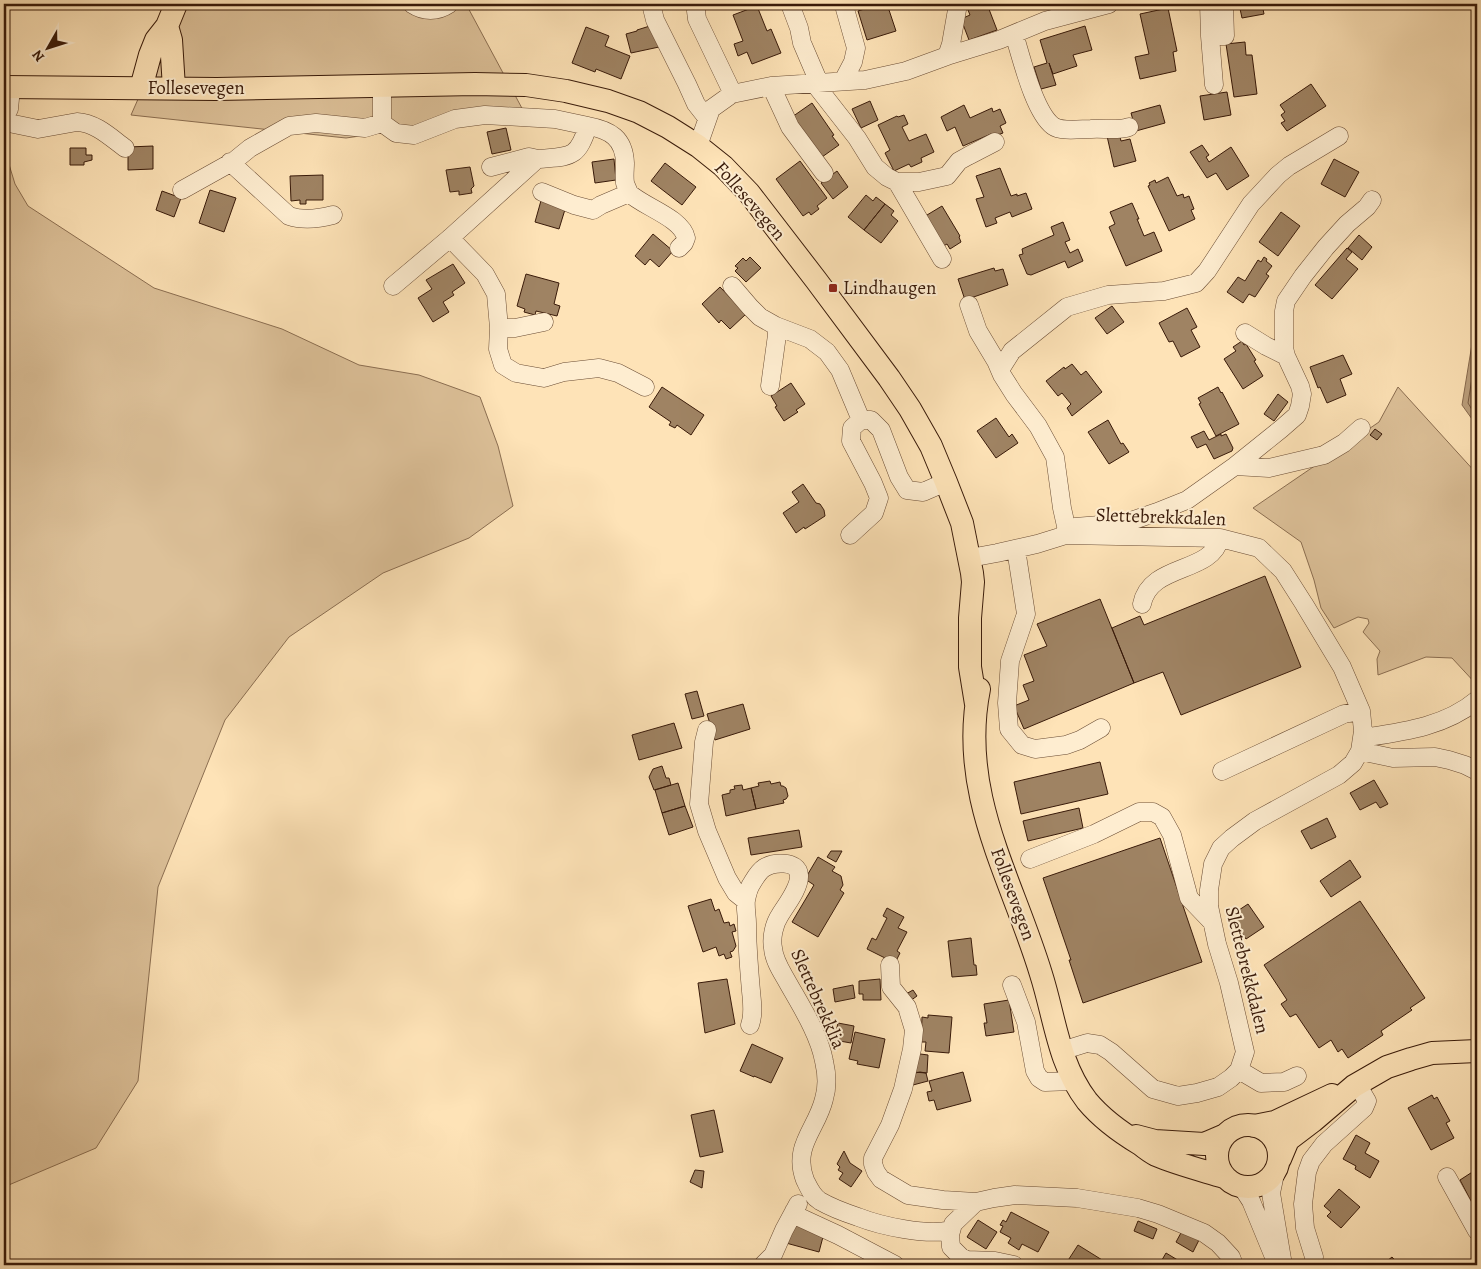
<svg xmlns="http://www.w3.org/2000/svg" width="1481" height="1269" viewBox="0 0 1481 1269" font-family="Alegreya,serif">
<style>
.green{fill:#ddc199;stroke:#8b6e51}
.water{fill:#bb9f7c;stroke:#876a4e}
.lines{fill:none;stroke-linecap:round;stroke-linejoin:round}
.shore{stroke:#7a5c42;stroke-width:1}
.building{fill:#9f8363;stroke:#391a09}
.minor-casing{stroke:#6a4c34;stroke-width:19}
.major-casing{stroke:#391a09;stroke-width:24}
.minor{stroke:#feedd0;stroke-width:18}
.major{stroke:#fee3b7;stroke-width:22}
.poi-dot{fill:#8f2418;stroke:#feedd0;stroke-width:2}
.labels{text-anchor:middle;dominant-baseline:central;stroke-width:4;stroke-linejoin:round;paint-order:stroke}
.street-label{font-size:19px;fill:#391a09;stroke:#feedd0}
.poi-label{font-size:19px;fill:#391a09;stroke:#feedd0;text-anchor:start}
</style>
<rect width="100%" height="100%" fill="#fee3b7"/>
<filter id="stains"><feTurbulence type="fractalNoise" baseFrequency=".004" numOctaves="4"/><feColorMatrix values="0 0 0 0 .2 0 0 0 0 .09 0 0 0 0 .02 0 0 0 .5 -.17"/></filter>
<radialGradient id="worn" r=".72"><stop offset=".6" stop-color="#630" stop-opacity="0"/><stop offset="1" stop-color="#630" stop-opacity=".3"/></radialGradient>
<path class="green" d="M180 4H466L524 112 346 138 131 115Z
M4 148 15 184 28 206 154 288 282 329 359 365 419 375 480 397 498 446 513 506 469 538 383 573 289 637 225 720 158 887 138 1081 96 1148 4 1187Z
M1398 387 1477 474V685L1452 658 1426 657 1378 675 1377 659 1380 651 1363 632 1369 623 1368 619 1358 617 1334 628 1321 608 1314 580 1301 542 1253 508 1379 422Z"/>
<path class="water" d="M1477 339V426L1462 405 1472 344Z"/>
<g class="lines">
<path class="shore" d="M1477 347 1468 403 1477 418"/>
</g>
<path class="building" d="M873 4H887L896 31 867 40 858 11 874 6Z
M983 4H987L997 30 969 40 961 19 970 15 968 10Z
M1239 4H1262L1264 14 1242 18Z
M757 6 767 31 771 29 781 53 752 64 747 52 738 56 734 44 743 41 733 15Z
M1168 8 1177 51 1173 52 1176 71 1140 79 1135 57 1149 54 1140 14Z
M653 25 659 47 631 53 626 34 637 31V30Z
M1085 26 1092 50 1073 55 1077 66 1053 74 1049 63 1056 85 1041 89 1034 67 1047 63 1040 40Z
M586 27 609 36 605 46 630 56 621 79 596 69 595 72 572 63Z
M1245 42 1246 55H1252L1257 94 1234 97 1226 44Z
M1311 84 1326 106 1287 131 1281 123 1285 121 1281 115 1285 112 1280 105Z
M1227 92 1231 115 1204 120 1200 96Z
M870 101 878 120 861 128 852 109Z
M812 103 834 135 832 136 839 145 822 157 792 117Z
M964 105 970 118 992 108 993 112 1000 109 1006 123 1000 126 1003 133 992 137 991 134 963 146 955 127 947 131 941 117Z
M1160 105 1165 123 1136 131 1131 113Z
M904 115 908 124 902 127 909 141 926 134 934 152 921 158 922 162 911 167 909 164 894 171 885 153 890 150 878 125 897 116 898 117Z
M506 128 511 150 492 154 487 132Z
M1119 133 1121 141 1130 139 1136 161 1114 167 1107 136Z
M1202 145 1209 155 1206 157 1209 162 1231 147 1249 176 1227 190 1216 173 1207 178 1190 152Z
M153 146V169L128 170V147Z
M70 148H86V155H92V160L84 162V165H70Z
M614 159 616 180 595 183 592 162Z
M1334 159 1359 172 1345 197 1321 184Z
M800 161 827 198 817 206 819 209 811 215 809 212 803 216 776 179Z
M665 163 696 187 682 205 651 181Z
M470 167 474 186 471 189 472 193 459 195V191L450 192 446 170Z
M1000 168 1011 196 1017 194V196L1026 193 1032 209 1012 217 1010 212 995 218 997 223 986 227 976 199 984 197 976 176Z
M837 171 848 187 833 199 821 183Z
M323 175V200H306V204H300V200L291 201 290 176Z
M1168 177 1177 196 1183 194 1184 198 1189 196 1194 209 1191 210 1195 219 1169 231 1148 186 1150 185 1149 183 1155 180 1156 183Z
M210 190 236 198 224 232 199 223Z
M162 191 181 198 174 217 156 210Z
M866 195 873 201 876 197 885 204 864 230 848 217Z
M542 197 567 203 559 229 535 222Z
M1132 203 1139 219H1137L1144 236 1154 232 1162 251 1126 266 1109 227 1115 224 1110 212Z
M885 204 894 211 891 215 898 221 881 243 864 230Z
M942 206 960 236 959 237 961 242 950 249 947 244 940 248 922 218Z
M1281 212 1300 226 1278 256 1259 242Z
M1063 222 1070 240 1065 242 1070 253 1078 249 1083 261 1068 268 1065 261 1031 275 1027 274 1019 255 1023 254 1022 249 1054 235 1051 227Z
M653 234 673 251 659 267 650 259 645 265 635 256Z
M1359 235 1372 247 1362 260 1348 248Z
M1347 248 1352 252 1346 259 1358 269 1332 299 1315 285Z
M750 257 761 268 746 282 735 271 738 268 735 266 743 258 746 261Z
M1264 257 1267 259 1266 261 1272 266 1266 274 1269 276 1255 297 1249 294 1243 303 1227 292 1238 277 1245 281 1258 260 1261 262Z
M453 264 465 283 452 292 454 295 443 302 449 312 433 322 418 298 432 289 426 280Z
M994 268 995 271 1003 269 1008 285 965 300 958 279Z
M526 274 559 283 554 304 560 306 557 316 536 311 535 315 524 312 525 309 517 306Z
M720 287 746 314 730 329 721 320 719 323 702 304Z
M1112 306 1124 322 1107 334 1095 318Z
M1187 308 1197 327 1191 330 1200 347 1181 357 1173 341 1169 342 1159 323Z
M1242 341 1244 345 1246 344 1256 360 1254 361 1263 376 1243 389 1224 359 1236 351 1233 347Z
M1343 355 1352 374 1340 379 1346 395 1327 403 1320 387 1318 388 1310 367Z
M1072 364 1081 375 1086 371 1102 392 1072 416 1067 408 1071 404 1062 393 1058 396 1046 381 1064 367 1065 369Z
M791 383 805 404 796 410 798 412 784 421 775 407 777 406 771 396Z
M662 387 704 415 691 435 677 425 675 428 669 425 671 422 649 407Z
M1218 387 1221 393 1222 392 1239 424 1216 436 1199 404 1201 403 1198 398Z
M1278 394 1288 402 1274 421 1264 414Z
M996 418 1009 437 1012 434 1018 443 996 458 977 431Z
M1108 420 1121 444 1123 443 1129 452 1109 464 1088 432Z
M1375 429 1382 434 1377 440 1370 435Z
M1204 431 1209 440 1221 434V436L1226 434 1233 448 1232 451 1214 459 1206 444 1197 448 1191 437Z
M803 484 816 503 820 504 824 510 825 516 805 529 804 527 796 533 783 513 799 502 792 492Z
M1265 576 1301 667 1181 715 1163 672 1134 683 1112 628 1140 616 1144 625Z
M1100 599 1134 683 1024 729 1014 706 1029 700 1023 685 1034 681 1024 655 1047 646 1037 624Z
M697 691 704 716 692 719 685 694Z
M743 704 750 729 715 740 707 714Z
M674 723 682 748 639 760 632 735Z
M1100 762 1108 794 1021 814 1014 782Z
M662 766 666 778H669L671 785 654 790 649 777 653 769Z
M1374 780 1388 804 1380 808 1376 802 1360 810 1350 793Z
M770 781 771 784 780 782 781 786H783L786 788 788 796 786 799 783 800 784 803 756 809 751 788 759 786 758 783Z
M678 783 685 806 662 813 655 790Z
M742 785 743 790 751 788 756 809 726 816 722 795 730 793V790L735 789 734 786Z
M685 806 693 827 669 835 662 813Z
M1079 808 1083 828 1028 841 1023 821Z
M1327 818 1336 837 1311 849 1301 831Z
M799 830 802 847 751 855 748 838Z
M1160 838 1202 962 1083 1003 1069 960H1071L1043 878Z
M831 851H842L836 862 827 857Z
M818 857 835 867 832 871 841 876 843 885 840 890 844 893 818 937 792 922 814 885 805 879Z
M1350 860 1361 877 1331 897 1320 881Z
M711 899 715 911 719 909 724 923 729 922 730 926 734 924 736 931 732 932 736 946 733 951 730 952 732 957 726 959 724 954 719 956 716 947 703 952 688 906Z
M1360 901 1425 998 1410 1008 1412 1010 1381 1031 1383 1035 1348 1058 1342 1049 1338 1052 1331 1040 1319 1048 1296 1014 1290 1017 1281 1004 1287 1000 1264 965Z
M1248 904 1264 927 1246 939 1230 916Z
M887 908 904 917 898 928 907 932 897 951 900 953 895 963 867 949 872 938 876 940 887 918 883 916Z
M971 938 974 965H976L977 975 952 977 948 941Z
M727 979 735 1024 705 1033 698 983Z
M880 979 881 1000H863V994H859V981Z
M853 985 855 998 835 1002 833 989Z
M913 990 917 996 910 1001 906 994Z
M1009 1000 1014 1032 986 1036 984 1023H987L984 1004Z
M928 1015 952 1017 949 1053 925 1051 926 1042H921L922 1017 928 1018Z
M838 1023 854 1026 851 1043 834 1040Z
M855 1032 885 1039 879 1068 857 1064 858 1061 849 1059Z
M752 1044 783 1058 771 1083 754 1076V1077L740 1071Z
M913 1053 928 1055 927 1073 912 1072Z
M920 1072 926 1073 928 1081 913 1085 910 1074Z
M963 1072 971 1101 937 1110 934 1100 929 1101 927 1092 932 1091 929 1081Z
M1432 1095 1434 1099 1437 1097 1450 1121 1446 1123 1454 1138 1431 1150 1408 1108Z
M714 1110 723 1152 700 1157 691 1115Z
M1356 1135 1370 1143 1365 1153 1379 1161 1370 1178 1355 1169 1356 1166 1343 1159Z
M844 1151 850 1163 862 1171 851 1187 839 1179 843 1173 838 1170 840 1167 837 1164Z
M1477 1169V1208L1474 1202 1472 1203 1460 1180Z
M695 1170 704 1171 702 1188 690 1182Z
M1339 1189 1360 1207 1341 1228 1327 1216 1331 1212 1324 1206Z
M1011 1212 1049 1232 1038 1252 1022 1244 1019 1250 1008 1243 1011 1238 1000 1232 1003 1226 1000 1225 1003 1220 1006 1222Z
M978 1220 997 1232 986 1249 967 1237Z
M1138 1221 1157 1229 1153 1239 1134 1231Z
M791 1224 824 1233 819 1252 786 1243Z
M1182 1231 1199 1240 1193 1252 1176 1242Z
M1078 1245 1107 1263 1108 1261 1115 1265H1065Z
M1166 1253 1186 1265H1159Z
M1392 1257 1399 1265H1382Z
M814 1260 833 1265H812Z"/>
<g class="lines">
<g class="minor-casing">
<path id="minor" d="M412 4C424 12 437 12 449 4
M651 4 655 20 687 84 696 104 707 118
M790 4 799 28 802 43 817 78 820 82
M1209 4 1210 36 1214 85
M696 11 697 19 732 92V94
M1014 34C1021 56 1034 112 1053 126 1061 132 1081 129 1091 129 1103 128 1118 131 1129 127
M1210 36H1225L1224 4
M947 56 951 44 958 4
M843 81 853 62 856 48 845 9
M814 83 857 138 875 167 887 177 897 182H919L947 176 959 161 968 156 995 142
M382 86V123L396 133 414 135 455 119 485 115 555 119 588 126C577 159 571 156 539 159L535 161 450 238 393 286
M771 86 790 127 824 173
M4 117 9 109 11 88
M4 122 38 129 77 122C96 123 110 137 125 148
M698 146 711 109 732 94 771 86 865 80 906 71 947 56 999 40 1045 21 1109 4
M230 162 289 216C304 221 318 219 333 215
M491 167 529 157 538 159
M897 182 942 259
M182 190 234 161 250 148 289 126 316 123 365 128 382 123
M542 192 574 205 593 210 601 205 629 193C628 190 626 186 625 183 624 176 625 169 625 163 624 138 610 130 588 126
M629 193C644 207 682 218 686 238L684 243 679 248
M450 238 485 274 496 294 499 328 498 349 503 365 516 373 544 378 564 372 599 368 618 373 645 387
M732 286 750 307 760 317 776 326 810 339 827 352 840 370 861 420
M969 305 978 331 996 361 1002 375 1014 394 1038 426 1055 457 1062 508 1066 526V535L1220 538 1259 548 1283 571 1304 604 1342 667 1361 711 1363 731 1360 751 1353 763 1339 775 1255 821 1232 838 1221 848 1213 864 1209 890V906L1217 944 1229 983 1245 1052 1239 1070 1231 1078 1218 1087 1197 1093 1178 1096 1153 1089 1111 1052 1100 1045 1087 1043 1061 1051
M499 328H515L544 322
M1245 333 1266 346 1286 356
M1000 370 1012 351 1067 307 1108 295 1164 291 1196 283 1207 271 1251 204 1278 175 1289 166 1339 136
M770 386 777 335 776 326
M1235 466 1269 468 1324 455 1344 443 1361 428
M850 535 874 513 879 498 873 483 851 441 852 428 861 420H871L881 430 899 477 907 490 923 492 946 482
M1016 549 1026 614 1010 661 1007 703 1009 729 1022 745 1035 749 1066 745 1080 740 1101 728
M970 558 997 553 1037 544 1066 535 1075 527 1125 523 1157 512 1187 500 1235 466 1281 429 1297 415 1300 406 1302 394 1300 386 1286 356 1284 348V311L1286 301 1303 276 1326 247 1347 224 1367 207 1372 200
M1142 604C1150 563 1212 574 1220 538
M707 730 704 742 699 804 707 831 727 878 736 893 746 901
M1362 738C1402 732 1445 727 1477 700
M1360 751 1393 758 1435 757 1449 760 1465 765 1477 771
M1222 771 1344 714 1361 711
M1030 859 1094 834 1139 812H1153L1162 817 1172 835 1189 898 1212 922
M890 965 891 987 907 1007 914 1030 912 1049 903 1089 890 1125 873 1158V1164L876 1172 881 1179 908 1195 943 1200 976 1202 994 1198 1015 1195 1077 1198 1138 1208 1158 1214 1204 1233 1218 1243 1231 1257 1234 1265
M1012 985 1026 1022 1035 1071 1039 1078 1045 1082 1073 1081
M750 1025C754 1014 752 1002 751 991 749 968 747 946 747 923 747 916 745 907 746 900 747 895 749 887 752 883 755 878 759 871 764 868 773 862 798 860 799 875 800 888 786 905 780 915 774 924 771 938 773 948 774 961 782 972 788 983 801 1006 819 1034 824 1061 827 1074 828 1086 824 1099 817 1129 792 1146 805 1180 809 1188 812 1196 820 1201 832 1208 846 1213 858 1217 881 1226 927 1236 951 1230
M1239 1070 1261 1083 1284 1082 1297 1076
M1275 1174 1271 1193 1283 1265
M1447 1177 1477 1231
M1242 1187 1251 1201 1274 1257
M976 1202 953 1224 950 1235 951 1247 961 1257 967 1260 995 1261 1014 1265
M794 1211 795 1214 799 1217 838 1235 895 1265
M1314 1257 1305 1228 1303 1204 1307 1172 1311 1161 1324 1144 1364 1108 1367 1101 1357 1084
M763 1265 773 1255 784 1230 798 1204"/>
</g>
<g class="major-casing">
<path id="major" d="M167 26 171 40 174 88
M4 87 217 89 475 84 526 85 566 91 608 101 639 112 668 127 698 146 723 166 749 193 816 280 889 378 910 409 931 446 946 482 962 523 972 573 973 582 970 618V667L976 704
M141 88 150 55 156 40 167 26 176 4
M979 689C958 794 1012 878 1041 974 1055 1018 1058 1063 1087 1101 1102 1119 1120 1132 1140 1144 1145 1148 1150 1152 1156 1155 1177 1164 1201 1170 1224 1177
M1217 1156a31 31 0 1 1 62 0a31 31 0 1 1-62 0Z
M1254 1126 1275 1122 1332 1095
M1136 1136 1155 1141 1204 1144 1225 1135
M1280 1159 1288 1140 1313 1121 1354 1086 1387 1067 1411 1059 1432 1053 1477 1051"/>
</g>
<use href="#minor" class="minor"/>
<use href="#major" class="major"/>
</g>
<rect class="poi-dot" x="828" y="283" width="10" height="10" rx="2.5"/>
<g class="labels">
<g class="street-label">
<text x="196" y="88">Follesevegen</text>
<text transform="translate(750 201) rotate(49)">Follesevegen</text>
<text transform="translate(1161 517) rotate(2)">Slettebrekkdalen</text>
<text transform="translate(1013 894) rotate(70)">Follesevegen</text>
<text transform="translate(1247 970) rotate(76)">Slettebrekkdalen</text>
<text transform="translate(818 999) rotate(66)">Slettebrekklia</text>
</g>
<g class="poi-label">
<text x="843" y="288">Lindhaugen</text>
</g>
</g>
<rect width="1481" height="1269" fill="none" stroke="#fee3b7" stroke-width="20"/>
<rect x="5" y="5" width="1471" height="1259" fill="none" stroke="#391a09" stroke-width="2.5"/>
<rect x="10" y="10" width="1461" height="1249" fill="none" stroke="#391a09"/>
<g transform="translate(48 48) rotate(231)" stroke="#feedd0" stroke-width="4" paint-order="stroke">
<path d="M0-4L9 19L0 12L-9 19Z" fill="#391a09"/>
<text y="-8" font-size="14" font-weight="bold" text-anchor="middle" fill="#391a09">N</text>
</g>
<rect width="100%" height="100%" filter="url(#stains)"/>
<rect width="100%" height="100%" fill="url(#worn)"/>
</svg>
